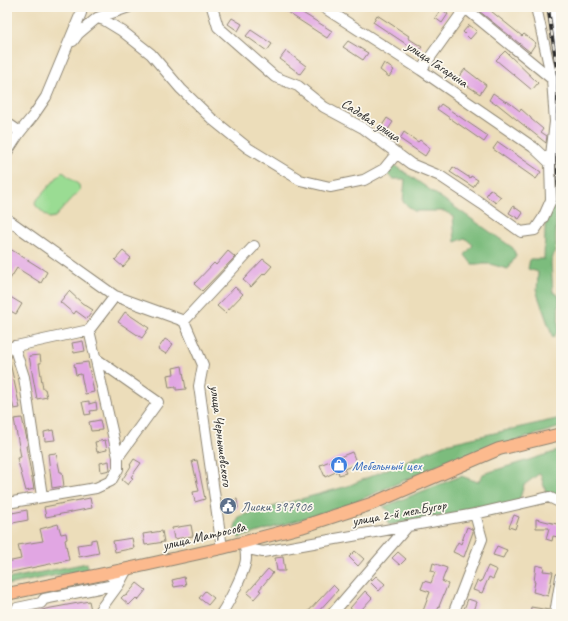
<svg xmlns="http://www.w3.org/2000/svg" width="568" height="621" viewBox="0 0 568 621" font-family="Caveat,sans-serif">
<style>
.green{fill:#9adc93;stroke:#62845f}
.forest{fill:#7bbc7d;stroke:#537454}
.building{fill:#e1a6e3}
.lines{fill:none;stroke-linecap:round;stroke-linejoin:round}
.minor-casing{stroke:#8c8472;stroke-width:12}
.major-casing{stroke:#8c8472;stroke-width:14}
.minor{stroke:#fff;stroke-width:10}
.major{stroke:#fcba8e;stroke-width:12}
.rail-casing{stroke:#2b2b2b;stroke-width:3.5}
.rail{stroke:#fbf7ec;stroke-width:2;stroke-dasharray:6;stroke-linecap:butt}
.labels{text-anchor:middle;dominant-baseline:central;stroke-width:3.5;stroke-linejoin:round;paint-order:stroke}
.street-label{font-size:14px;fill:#2b2b2b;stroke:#fbf7ec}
.shop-label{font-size:14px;fill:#366cbe;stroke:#fbf7ec;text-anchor:start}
.service-label{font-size:14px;fill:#4e5e75;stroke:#fbf7ec;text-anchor:start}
</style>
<rect width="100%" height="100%" fill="#fbf7ec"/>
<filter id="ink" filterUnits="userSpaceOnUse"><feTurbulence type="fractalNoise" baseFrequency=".025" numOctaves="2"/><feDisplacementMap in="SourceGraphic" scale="8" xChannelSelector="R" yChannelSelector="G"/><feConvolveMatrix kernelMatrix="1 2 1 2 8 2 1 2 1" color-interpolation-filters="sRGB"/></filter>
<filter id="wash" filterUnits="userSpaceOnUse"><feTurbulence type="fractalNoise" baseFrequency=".012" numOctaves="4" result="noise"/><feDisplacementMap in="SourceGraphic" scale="16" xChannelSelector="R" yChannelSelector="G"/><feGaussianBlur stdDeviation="0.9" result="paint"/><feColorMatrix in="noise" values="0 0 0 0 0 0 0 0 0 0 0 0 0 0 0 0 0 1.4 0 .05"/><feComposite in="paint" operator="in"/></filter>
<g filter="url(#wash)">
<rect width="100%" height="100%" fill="#ecddba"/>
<path class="green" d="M63 172 79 185 80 190 55 217 49 218 36 206 35 202 61 173Z"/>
<path class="forest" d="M554 151 556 247 551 263 553 292 559 296 558 331 553 338 537 293 538 272 528 269 530 259H544L546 202Z
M393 164 513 248 516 256 508 269 490 264H472L465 255 473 245 465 238 455 242 453 216 444 211H414L403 202 405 179H393L385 172Z
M561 418V427L448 461 348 505 239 538C232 530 235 525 240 516L348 486 446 444Z
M561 450V475L557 477 561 497 547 496 540 473 524 485 519 501 492 515 475 505 460 513 389 525 386 519 390 511 383 507 461 476 478 482 483 474Z
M87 563 88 569 7 585V579Z"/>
<g id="blocks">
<path class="building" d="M279 7H293L332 31 327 38Z
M474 7H486L522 36 524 34 536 43 530 52Z
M441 9 448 14 442 23 435 18Z
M377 15 409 36 408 38 422 47 418 52 373 22Z
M232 18 242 24 238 31 228 24Z
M469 25 477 31 470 39 463 32Z
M251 30 272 44 267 51 246 36Z
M348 41 368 53 363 60 343 47Z
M286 51 306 66 300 74 280 59Z
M505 51 538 83 532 90 496 60Z
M384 63 394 70 389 77 380 70Z
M465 69 486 85 480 94 457 79Z
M493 93 506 102 507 101 520 111 521 109 531 118V119L543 129 541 132 547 136 546 143 496 103 495 104 489 100Z
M441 104 488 136 484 142 437 109Z
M387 118 393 122 387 131 381 127Z
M404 132 418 142 420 140 430 148 425 156 400 139Z
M498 142 541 172 536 179 493 149Z
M453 167 470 178 471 176 478 180 473 187 450 172Z
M490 189 501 197 496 203 486 196Z
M513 206 523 213 519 219 509 213Z
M7 247 47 272 41 283 17 268 7 284Z
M123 251 131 258 123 267 115 260Z
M228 251 235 257 202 291 194 284 214 263 216 265Z
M263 259 272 266 265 274 264 273 251 287 243 280Z
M235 287 243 294 225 313 217 306Z
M69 291 82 303 93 310 87 319 76 311 74 314 60 302Z
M7 295 22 304 16 314 7 309Z
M125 312 149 328 142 338 118 322Z
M165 339 173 344 166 354 158 349Z
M83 341 85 351 74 353 72 343Z
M40 355 41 363H39L43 389H45L47 397 37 399 29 356Z
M9 358 20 408 14 409 7 381V359Z
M88 362 94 392 85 394 81 374 76 375 74 364Z
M182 366 186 389 176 390V387L169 388 167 375 174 374 173 368Z
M89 401V404L96 402 97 410 90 411 91 414 85 415 82 402Z
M22 418 27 439 28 446H26L34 489 26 491 17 458 21 457 14 419Z
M100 420 102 430 91 431 89 422Z
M53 430 55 440 45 441 44 432Z
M105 440 107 450 97 452 95 442Z
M352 452 357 464 344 469 346 473 339 475 338 471 325 477 320 465Z
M56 453 60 472H62L64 486 52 488 48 454Z
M134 459 141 463 131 477 133 478 128 485 122 480 131 466 130 465Z
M197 460 205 499 195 502 193 492 199 491 192 461Z
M109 461 110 470 101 472 100 463Z
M90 498 92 508 46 517 44 507Z
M237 499 238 508 227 510 226 502Z
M7 509H11L12 513 27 510 28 520 8 524Z
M514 515 519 517 515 529 509 527Z
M536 519 561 525 558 537 553 536 552 541 546 539 549 528H536Z
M58 524 61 534 66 533 67 539 65 540 69 560 7 573V562L21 559 18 545 43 541 40 529Z
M191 525 193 536 174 539 172 528Z
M467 527 472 529 473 532 464 557 453 552 458 542 461 544Z
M162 531 164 542 145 545 143 534Z
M132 538 134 548 115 552 113 541Z
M96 539 99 553 79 557 77 545 91 543V540Z
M497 546 507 550 503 558 493 555Z
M355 551 364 559 358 566 349 557Z
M398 552 406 559 400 565 392 558Z
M283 557 285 571H277L275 558Z
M433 563 447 568 442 581 448 584 436 614H431L423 611 430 592 421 589 424 581 431 583 435 572 431 571Z
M536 565 544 567 543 571 553 572 548 596 533 592 535 582H534Z
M488 566 497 570 493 579 489 577 482 593 473 590 477 581 481 582Z
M268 569 273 573 259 590 261 591 254 599 247 593Z
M376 576 385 584 379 591 370 582Z
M184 577 186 585 174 587 172 580Z
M137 583 146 590 138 600 136 598 129 605 121 598 124 595 126 596Z
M333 585 338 590 316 614H306Z
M205 591 214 598 208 605 199 598Z
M365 591 372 598 362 609 368 614H357L350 608Z
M468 599 477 602 473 614H462Z
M89 601 91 610 88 614H36V612L46 609Z
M531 607 549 610V614H530Z"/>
</g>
</g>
<g filter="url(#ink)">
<use href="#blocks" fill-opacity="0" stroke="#8c8472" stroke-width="1"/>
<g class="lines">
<g class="minor-casing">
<path id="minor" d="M212 7 218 27 275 77 298 86 324 107 363 128 411 164 440 176 482 204 521 232 535 230 543 218 551 200 550 163 555 122 552 79 536 7
M323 7 421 70 533 147 550 163
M464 7 552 79
M555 7 561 68
M97 18 104 20 122 31 151 54 181 89 212 119 248 148 300 180 330 187 364 180 384 169 397 153
M73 41 78 34 97 18 129 7
M421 70 466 7
M7 123 20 132
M7 152 20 132 33 116 46 97 81 13 82 7
M7 219 115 296 184 321 203 365 199 386 222 548
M184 321 254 246
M14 346 24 377 42 496
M7 348 89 330 115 296
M95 358 158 402 118 457
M7 503 96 488 111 481 118 469V457L89 330
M244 542 253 550 263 552 475 514 549 497 561 503
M17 608 41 603 44 599 119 584 108 573
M97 614 119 584 127 569
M221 614C228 604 246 570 246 558 246 553 245 547 244 542
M332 614 408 526
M453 614 482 539 475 514
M555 614 561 577"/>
</g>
<g class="major-casing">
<path id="major" d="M7 594 127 569 222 548 301 527 371 504 499 449 561 434"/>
</g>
<use href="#minor" class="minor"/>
<use href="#major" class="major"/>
<g class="rail-casing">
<path id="rail" d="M548 7 558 77 557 158 561 246"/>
</g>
<use href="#rail" class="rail"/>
</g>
</g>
<defs>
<g id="shop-disc" transform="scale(0.9)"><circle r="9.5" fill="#3f7fe0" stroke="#fbf7ec"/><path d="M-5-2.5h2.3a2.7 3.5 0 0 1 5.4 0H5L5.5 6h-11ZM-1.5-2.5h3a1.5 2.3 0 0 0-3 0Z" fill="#fff"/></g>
<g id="civic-disc" transform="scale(0.9)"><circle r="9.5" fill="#5c6f8a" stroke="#fbf7ec"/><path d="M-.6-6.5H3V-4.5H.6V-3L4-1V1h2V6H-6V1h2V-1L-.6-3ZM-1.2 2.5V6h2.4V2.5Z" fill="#fff"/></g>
</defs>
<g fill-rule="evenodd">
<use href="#shop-disc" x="339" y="465"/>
<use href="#civic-disc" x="228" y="506"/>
</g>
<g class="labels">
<g class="street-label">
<text transform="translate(437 64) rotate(34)">улица Гагарина</text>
<text transform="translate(371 120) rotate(33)">Садовая улица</text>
<text transform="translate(221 436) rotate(83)">улица Чернышевского</text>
<text transform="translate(399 513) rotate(-10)">улица 2-й мел.Бугор</text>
<text transform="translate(204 536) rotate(-13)">улица Матросова</text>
</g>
<g class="shop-label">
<text x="352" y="465">Мебельный цех</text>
</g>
<g class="service-label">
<text x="241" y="506">Лиски 397906</text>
</g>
</g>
<rect width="568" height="621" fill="none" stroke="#fbf7ec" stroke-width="24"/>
</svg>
